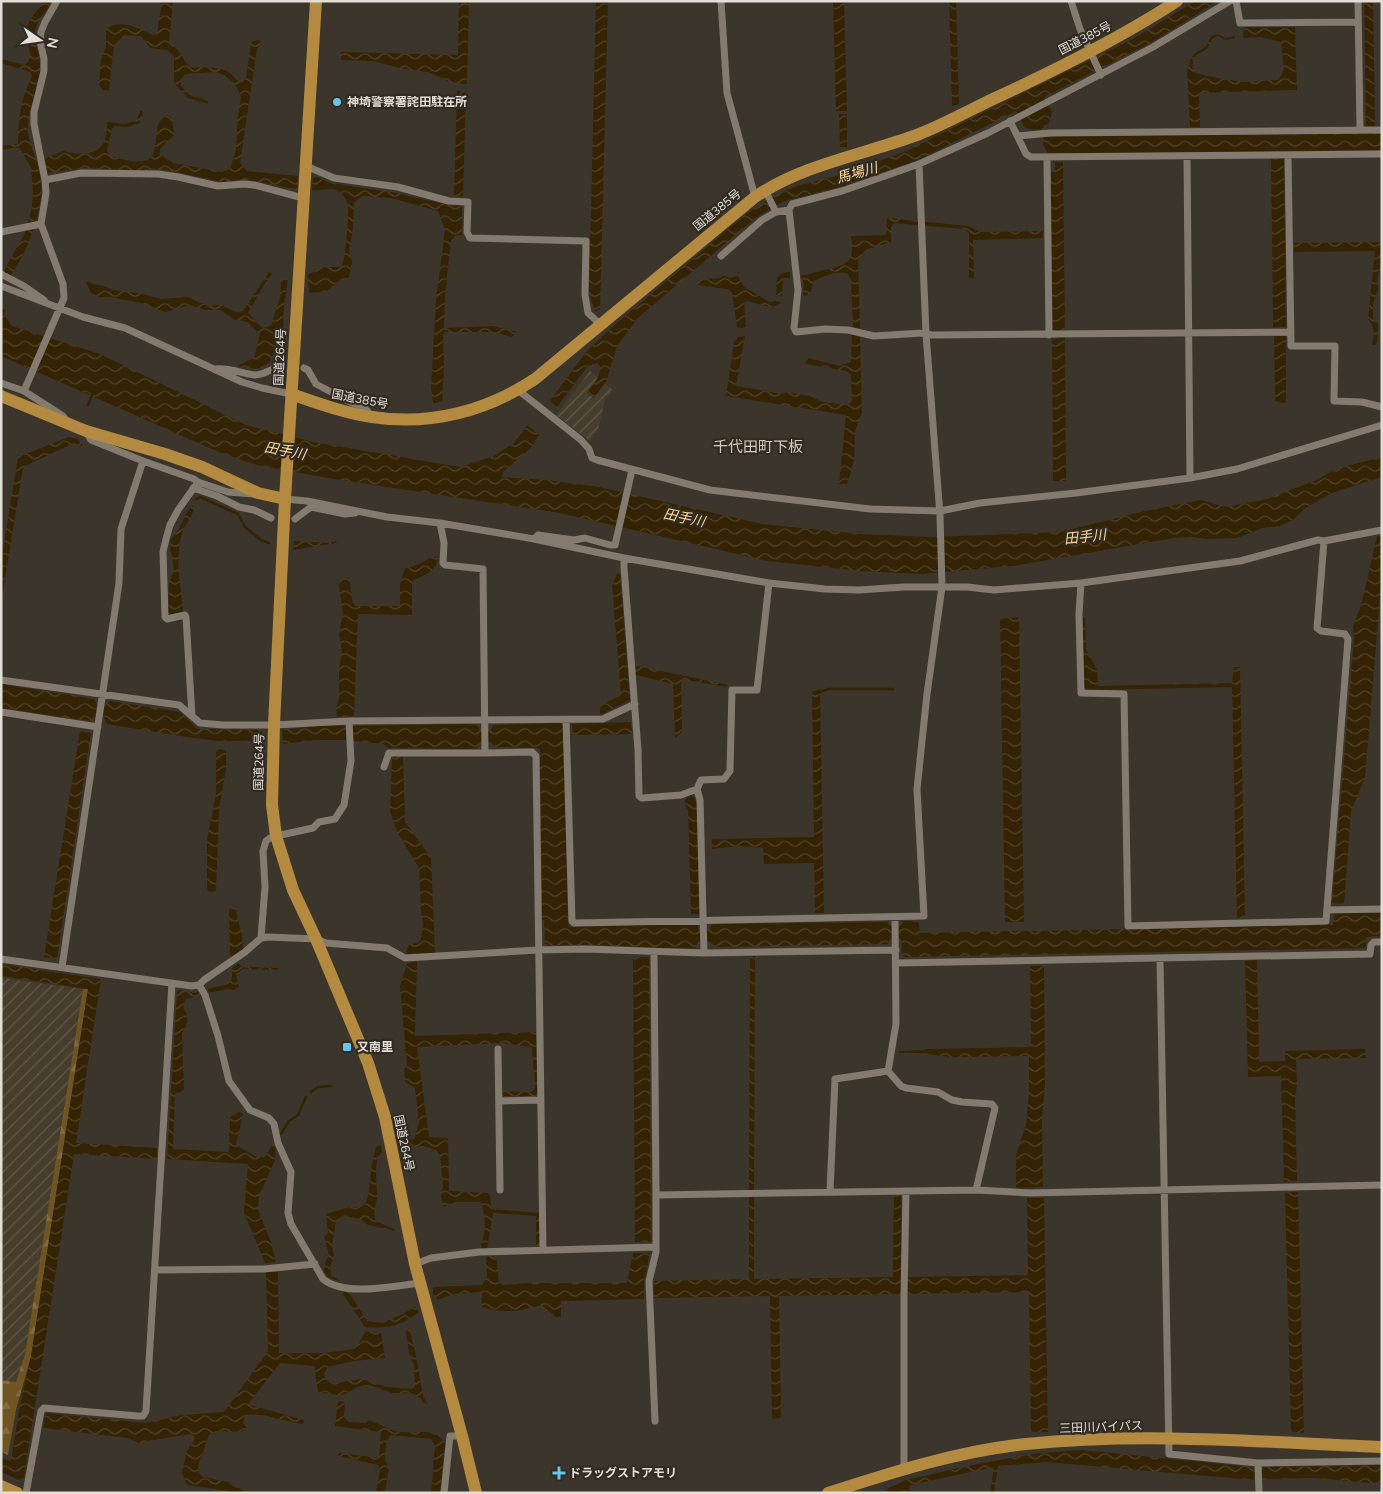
<svg xmlns="http://www.w3.org/2000/svg" width="1383" height="1494" viewBox="0 0 1383 1494" font-family="'Nunito Sans','Noto Sans JP',sans-serif">
<style>
.industrial{fill:url(#industrial-furrows)}
.forest{fill:url(#forest-firs)}
.water{fill:url(#water-waves)}
.lines{fill:none;stroke-linecap:round;stroke-linejoin:round}
.stream{stroke:#342305;stroke-width:2.5}
.minor{stroke:#837b6f;stroke-width:7}
.trunk{stroke:#b38a40;stroke-width:12}
.poi-dot{fill:#65c5ee;stroke:#322b21;stroke-width:2}
.labels{text-anchor:middle;dominant-baseline:central;stroke-width:4.5;stroke-linejoin:round;paint-order:stroke}
.street-label{font-size:12px;fill:#e2ded8;stroke:#322b21}
.poi-label{font-size:12px;font-weight:bold;fill:#e2ded8;stroke:#322b21;text-anchor:start}
.water-label{font-size:14px;font-style:italic;fill:#ffd898;stroke:#322b21}
.quarter-label{font-size:15px;fill:#d2cabc;stroke:#322b21}
</style>
<defs>
<pattern id="industrial-furrows" width="10" height="10" patternUnits="userSpaceOnUse" patternTransform="scale(1.25)"><rect width="10" height="10" fill="#473d2d"/><path d="M-1 1l2-2M0 10L10 0M9 11l2-2" fill="none" stroke="#61594b"/></pattern>
<pattern id="forest-firs" width="22" height="20" patternUnits="userSpaceOnUse" patternTransform="scale(1.25)"><rect width="22" height="20" fill="#705423"/><path d="M5 1l3.5 6h-7zM16 11l3.5 6h-7z" fill="#846c42"/></pattern>
<pattern id="water-waves" width="16" height="10" patternUnits="userSpaceOnUse" patternTransform="scale(1.25)"><rect width="16" height="10" fill="#342305"/><path d="M0 5q4-4 8 0t8 0" fill="none" stroke="#514229"/></pattern>
</defs>
<rect width="100%" height="100%" fill="#3c352b"/>
<path class="industrial" d="M590 371 613 390 605 400 598 430 590 441 556 415Z
M1 978 83 989 25 1354 16 1382 1 1380Z"/>
<path class="forest" d="M83 989H88L31 1356 16 1410 8 1455 1 1452V1380L16 1382 25 1354Z"/>
<path class="water" d="M44 1H51C48 11 39 18 36 27 32 40 40 52 40 65 41 88 26 108 28 132 30 148 39 163 41 180 45 208 26 254 11 275L5 273V269L25 233 32 207 33 192 31 168 19 147 1 150V146L18 144C19 116 20 101 32 76L30 72 1 63V59L24 65C36 58 27 47 26 36 25 21 36 13 44 1Z
M162 1H173L169 42 178 50 189 67C201 68 220 65 230 73 235 77 236 81 242 83L246 78 251 42 257 40 261 41V44L257 49 240 163 247 171 298 176 297 188H290L245 179 222 182 172 171 154 169 132 170 85 168 48 173 44 159 63 151C91 158 108 153 107 122L125 124 137 120 140 111H142L143 115 139 123 127 127 115 126 112 129 107 150 110 156 134 162 148 160C150 158 152 156 153 153 159 142 152 122 167 115L172 118 174 135 160 149V155L174 163 222 172 230 169 236 149 238 115 241 97 235 84 224 75 215 72 185 74 181 79V86L191 95 208 101V104L188 98 174 83V56L167 50 150 48 141 36 124 35 114 45 109 90 104 91 99 85 101 59 106 47V29C120 18 139 29 153 35L157 34Z
M459 1H469L467 84 452 83 428 72 404 69 373 61 341 60V52L458 55Z
M596 1H608L600 309 595 312 589 293Z
M833 1H844L847 111H836Z
M949 1H956L959 104 952 106Z
M1195 1H1218L1152 42 1044 97 1052 112 1049 123 1043 126 1049 138 1053 136 1382 133V150L1048 154 1042 142 1044 140 1038 129 1035 130 1025 128 1016 111 920 159 843 186 784 201 754 219 638 318 617 346 606 382 594 398 587 393C593 384 601 377 600 366L597 363 588 366 557 407 550 401 586 352 610 329 746 214 774 196 797 186 844 174 906 151 1135 38Z
M1364 1H1373L1375 126H1366Z
M1244 27H1295L1297 90 1199 93 1200 127H1190L1187 67H1189C1191 51 1196 54 1206 46L1211 36 1217 34 1226 38 1235 36V38L1226 40 1218 36 1212 39C1207 54 1203 49 1193 58 1193 63 1191 69 1196 73 1199 75 1241 82 1246 82 1257 82 1267 80 1278 80L1284 70 1281 42 1261 37 1243 38Z
M457 91H466L463 196 454 197Z
M839 114H847V147H840Z
M1284 158 1286 327H1273L1271 159Z
M1055 162H1063L1065 332 1052 330 1051 172H1055Z
M317 177 330 183 396 193 453 206 459 205 462 206V235H456L451 240 445 296 444 327 446 328 493 326 516 332 512 337 494 332H445L443 335 444 369 442 400 437 403H433L431 388 436 300 445 230 438 211 391 198 362 196 354 203 353 229 349 251 352 262 349 277 337 282 327 291 309 293 308 275 322 267H341C346 261 349 214 348 204 347 201 344 196 342 194 334 185 321 192 312 190L313 178Z
M887 218 968 226 981 232 1043 231V238L973 240 974 279 969 277V233L964 229 894 223 891 227V242L865 250 858 260 860 328 853 327 851 280 848 274C838 270 822 276 813 282L811 292 805 296 803 294 804 285 801 275C809 275 813 272 820 271 844 265 856 266 851 236L886 235Z
M1382 242V257L1377 280 1378 289 1373 304V318L1378 324 1377 342 1374 346 1372 344 1374 333 1372 324 1368 320 1375 251 1294 252V243Z
M269 272 272 274 266 282 248 313 262 328 271 326 280 297 281 280 285 278 288 280 284 306 283 331 270 361 263 367 255 369 237 366 254 358 260 334 247 322 233 319 220 310H205L190 305 165 312 141 303 110 297H100L91 293 86 282 104 286 113 290 142 294 161 299 188 297 207 306 222 305 237 313 243 311Z
M790 272V278L783 279 782 296 776 295 777 278 782 273Z
M724 276 730 278 738 276 744 287 770 302 775 301 782 302C769 312 759 302 746 301L744 303 746 327 742 328 737 327 732 292 727 289 698 285 697 282C708 275 714 282 724 276Z
M1 308 5 310 4 315 12 326 100 354 246 425 313 442 460 467 494 456 515 442 527 425 539 434 532 447 503 472 502 477 546 480 599 487 762 524 858 534 931 537 1061 532 1145 511 1201 500 1226 507 1267 499 1319 479 1330 472 1347 466 1382 457V477L1332 493 1304 509 1294 519 1280 526 1263 528 1237 538 1207 539 1191 537 1174 538 1013 566 921 574 861 571 767 561 560 513 328 478 257 465 221 453 1 356Z
M852 335 860 337 862 413 855 431 854 461 847 484H839L846 415 726 396 734 342 738 337 745 336 736 386 782 394 786 392 810 396 822 402 848 405 852 401 851 375 846 371 806 364 805 362 809 358 840 366 851 362Z
M1274 336H1286V404L1275 401Z
M1065 337 1066 481H1053L1052 340Z
M69 437 78 439 83 446 74 443 23 467 1 604V562L18 457Z
M193 505C195 516 186 522 183 531 174 553 181 587 183 610L181 613 172 614 168 612 169 583 174 570 172 555 170 550 171 539C182 530 183 514 193 505Z
M1377 536 1382 537V572L1365 778 1351 811 1344 904 1332 903 1354 639 1353 626 1361 606Z
M294 541 330 543 337 541 336 543 293 550Z
M438 556C438 571 424 575 412 581V615L358 614 354 716 337 717 336 709 339 698V672L342 650 339 634 343 613 339 586 340 579 348 578C353 587 349 597 355 606H400V584L405 568C418 567 425 558 438 556Z
M620 573 630 700 602 714H600V706L621 695 612 585 617 574Z
M1082 616H1085L1086 650 1097 669 1098 686 1232 683 1234 667H1240L1245 917 1237 918 1232 687 1088 690 1084 687Z
M1019 617 1024 922H1005L1000 619Z
M636 666 729 685 726 687 681 679 682 732 675 738 673 684 636 675Z
M1 684 94 699 97 705 106 706 110 701 180 712 197 729 262 730V741H218L193 738 107 724 104 718 95 716 91 721 1 708Z
M820 689 824 913H815L814 863 764 864 763 848 739 846 712 849V839L814 837 812 692Z
M631 722 632 734 572 735V724Z
M559 723 563 725 564 730 568 925 570 927 695 924 698 926V930H710L711 926 713 924 887 922 890 926H901L903 921H916L919 923 920 933 1333 925 1335 913H1382V936L1366 937V946L1364 948 904 957 902 954 901 939H890L888 944 714 947 711 945V942H698L696 948C647 950 598 942 549 946L545 943 544 920H542L540 750 538 748 494 747 491 742 480 743 478 748 467 749 395 748H388L384 744 354 741 351 738 346 740H315L283 744 282 730C302 728 334 722 352 728L353 726 468 724 477 725 480 730H491L493 725Z
M80 731 91 733 57 959 44 957Z
M220 749 226 751V769L219 809 216 891 209 892 207 888V840L216 793V751Z
M396 756 403 757 405 822 431 858 435 953 408 954 406 951 409 945 419 942 421 938 423 925 421 911 419 868 397 832 390 811 392 757Z
M693 795 697 804 700 914H691L688 810 684 804 686 798Z
M232 907 236 910 242 937 243 949 230 958 229 910Z
M750 956H755L754 1190H749Z
M633 957H649L651 1242H635Z
M1257 960 1259 1062 1285 1061V1051L1365 1049 1366 1058 1296 1059 1297 1085 1295 1098 1297 1181 1284 1182 1281 1076 1248 1077 1245 961Z
M412 962H417L415 1036 536 1032 539 1093 535 1096H504L503 1094V1091L531 1092 535 1088C535 1074 532 1061 532 1047L503 1043 417 1047 429 1137 448 1138 449 1191 487 1193 490 1195 491 1209 540 1213V1246L536 1247V1216L493 1213 487 1250H482C480 1241 483 1243 484 1235 486 1226 484 1211 481 1202H455L444 1207 441 1196 443 1186 440 1155 436 1150 423 1146 401 1147 400 1141 414 1139 419 1123 415 1088 405 1082 404 1069 407 1065 400 986 407 964Z
M238 963 243 967 279 968 278 970 243 969 236 974 239 987 233 990 227 989 208 993V989L229 984 232 979V968Z
M1 964 101 979 76 1143 157 1148V1159L74 1154 24 1478 19 1480 1 1472V1458L11 1461 19 1410 31 1356 88 989 1 976Z
M1030 966H1044L1045 1085 1042 1117 1043 1187 1016 1188V1155L1026 1125 1029 1093V1056L951 1057 918 1053H899V1051L925 1050V1049L1031 1047Z
M179 990 194 993 201 991 202 995 186 999 183 1006C188 1017 190 1023 182 1033L184 1092 175 1093 173 1149 229 1152 230 1117 239 1112 243 1114 236 1145 257 1157H265L272 1145 275 1146 276 1158 259 1196 258 1210 271 1242 276 1262 265 1263 244 1213 248 1164 167 1159 177 992Z
M381 1145 382 1152C373 1160 377 1183 377 1194 378 1207 371 1205 376 1221L394 1229 395 1231 368 1225 361 1219 344 1216 336 1221 332 1246 334 1255 330 1267 331 1275 342 1282 330 1278 324 1272 325 1262 329 1255 324 1237 328 1233 326 1214 346 1208 363 1206C371 1195 369 1184 371 1171 372 1163 374 1155 376 1147Z
M1285 1192H1298L1304 1433 1291 1432Z
M901 1194V1294L779 1296 781 1418 772 1419 770 1296 654 1298V1281L749 1279V1197H754V1279L893 1277 894 1195Z
M1027 1198H1044L1048 1432H1031L1029 1292 906 1294 907 1277 1028 1275Z
M633 1253H650L644 1281V1299L561 1301V1317H556L542 1305C521 1311 502 1314 481 1307L482 1294 480 1292 454 1294 438 1300 433 1294V1287L482 1285 487 1277 486 1257 493 1256 497 1260 499 1282 502 1285 531 1283H627Z
M278 1270 279 1353H323L355 1349 366 1331 381 1333 385 1358 353 1361 328 1367 324 1374 326 1380 336 1383 362 1379 387 1387 412 1389 415 1386 414 1365 409 1354 406 1331 409 1328 415 1351 423 1395 427 1404 424 1405C421 1391 404 1393 394 1393 385 1392 376 1386 367 1385 355 1385 351 1393 342 1395 335 1395 325 1393 318 1392L314 1366 280 1363 249 1403 250 1405 304 1420 303 1424C286 1422 260 1412 245 1415L243 1423 247 1428 242 1432 215 1431 209 1435 198 1466 199 1473 203 1477 228 1482 234 1487 253 1493H224L222 1490 187 1485 182 1472 187 1451 195 1438 192 1434 146 1441 141 1444 128 1438 43 1428 45 1414 47 1413 146 1423 182 1415 224 1412 268 1351 266 1272Z
M341 1291 349 1292 367 1321 383 1323 405 1313 415 1306 419 1312C401 1326 388 1329 365 1327Z
M341 1401 345 1403 344 1416 348 1422 366 1423 369 1420C377 1423 384 1427 391 1430 410 1437 433 1424 445 1443L440 1493H431L435 1446 431 1439 391 1435 386 1442 385 1461 389 1467 385 1493H376L380 1469 378 1465 338 1456 339 1453 379 1458 381 1432 335 1426 338 1402Z
M1082 1450 1252 1467 1255 1472 1254 1480 1047 1462 998 1466 994 1493H990L994 1467 910 1485 909 1493H878L906 1480 977 1464 1039 1453Z
M1382 1465V1484L1314 1478 1263 1479 1262 1471 1263 1467Z"/>
<g class="lines">
<path class="stream" d="M88 405 92 395
M196 499 200 497 238 514 245 527 261 540 269 543
M818 693 828 689H893
M311 1092 318 1087 331 1086
M281 1134 289 1121 298 1115 306 1097"/>
<path class="minor" d="M721 1 727 93 755 197
M1071 1 1080 29 1101 75
M1230 1 1153 47 988 133 919 164 885 176 842 191 792 204 789 210 798 290 794 328 796 332 825 329 848 330 874 336 923 333 931 335 1291 332
M1236 1 1240 23 1358 22
M1358 1 1360 130
M1010 121 1026 154 1031 157 1382 154
M1018 136 1050 133 1382 130
M1288 155 1291 346H1335L1334 401 1362 402 1382 407
M1187 156 1190 478
M1047 157 1049 335
M306 166 334 178 398 187 449 201 468 202 467 232 470 238 586 241 585 295 588 313 600 324
M45 180 81 173 158 174 178 177 218 186 244 184 254 185 303 198
M765 190 776 212
M1 232 41 224
M721 256 762 220 776 212 789 210
M1 274 24 286 44 300
M1 286 83 317 125 328 242 382 262 388 291 394
M304 368 308 370 316 384 352 403 364 407 372 417
M215 369C229 367 242 374 255 375 265 375 272 368 282 366
M1 383 24 391 63 416 65 419
M518 390 581 440 589 449 592 458 597 460 710 490 870 509 940 511 980 503 1076 493 1190 478 1237 469 1382 425
M24 391 64 298 63 284 41 224 46 193 45 180 34 124V112L44 71V59L40 41 41 32 45 22 57 1
M143 461 194 479 198 482 178 510 170 525 166 539 163 552 165 617 167 619 185 615 186 617 192 716
M198 482 228 492 253 494
M193 488 217 496 239 507 254 510 271 518
M285 499 307 501 387 517 440 523 534 539 624 558 769 583 825 589 859 590 904 587H967L994 590 1081 583 1240 561 1318 540 1324 541 1382 530
M295 519 311 507 345 514 355 513
M440 523 444 543 443 563 445 565 483 569 485 753 532 752 536 756 543 1250
M534 539 538 535 574 540 585 538 610 545H615L632 470
M624 558V567L638 750 639 796 642 798 681 795 697 789
M1081 583 1079 614 1081 693 1124 694 1128 926 1326 921 1348 639 1345 634 1321 631 1317 628 1324 541
M1 680 179 705 200 723 223 725H274L349 721 603 719 635 704
M1 712 98 727
M566 720 572 921 574 923 924 916 917 789 927 694 942 587 940 515 926 334 919 164
M384 767 389 753H485
M1327 910 1382 909
M895 917 896 1024 888 1071 901 1086 906 1088 938 1092 952 1100 962 1102 992 1104 995 1108 976 1190
M261 938 265 887 263 851 266 841 270 838 276 836 313 828 319 822 335 819 344 805 351 761 349 721
M654 952 656 1195
M704 953 700 800 697 789 701 780 724 779 730 771 732 690H757L769 583
M1160 958 1169 1454 1258 1463 1259 1493
M1 959 192 986 199 985 204 980 245 952 261 938 268 937 316 939 326 943 387 948 405 958 538 950 585 949 704 953 896 950
M896 963 1370 954 1371 945 1374 942H1382
M62 967 119 583 121 529 143 461 91 440 86 432
M199 985 205 995 218 1036 229 1081 250 1110 269 1118 274 1124 278 1143 291 1172 288 1213 291 1224 323 1279C344 1297 393 1286 420 1283
M498 1049 500 1190
M499 1101 541 1100
M830 1191 835 1079 888 1071
M415 1264 431 1258 479 1252 656 1247
M155 1270 264 1269 315 1264
M655 1421 649 1281 656 1252V1195L976 1190 1030 1193 1382 1185
M1258 1463 1382 1461
M904 1469V1297L906 1191
M26 1493 41 1411 44 1408 138 1416H143L146 1411 172 983
M444 1493 450 1436H462"/>
<path class="trunk" d="M316 1 285 499 274 725 272 805 276 836 293 890 316 939 368 1063 385 1117 415 1264 462 1436 476 1493
M291 394C317 403 344 413 372 417 430 426 487 411 535 379L755 197C804 164 862 155 917 135 943 125 968 111 993 99 1056 70 1119 39 1177 1
M1 396 86 431 165 454 202 467 258 493 285 499
M1 1486 17 1493
M828 1493C893 1472 958 1451 1026 1444 1144 1432 1264 1442 1382 1447"/>
</g>
<g class="poi-dot">
<circle cx="337" cy="102" r="5"/>
<rect x="342" y="1042" width="10" height="10" rx="2.5"/>
<path d="M556.5 1465.5h5v5h5v5h-5v5h-5v-5h-5v-5h5z"/>
</g>
<g class="labels">
<g class="street-label">
<text transform="translate(1085 38) rotate(-27)">国道385号</text>
<text transform="translate(717 210) rotate(-39)">国道385号</text>
<text transform="translate(280 357) rotate(-87)">国道264号</text>
<text transform="translate(360 399) rotate(11)">国道385号</text>
<text transform="translate(259 762) rotate(-89)">国道264号</text>
<text transform="translate(404 1143) rotate(78)">国道264号</text>
<text transform="translate(1101 1427) rotate(-2)">三田川バイパス</text>
</g>
<g class="poi-label">
<text x="347" y="102">神埼警察署詫田駐在所</text>
<text x="357" y="1047">又南里</text>
<text x="569" y="1473">ドラッグストアモリ</text>
</g>
<g class="water-label">
<text transform="translate(857 173) rotate(-16)">馬場川</text>
<text transform="translate(285 451) rotate(11)">田手川</text>
<text transform="translate(684 518) rotate(12)">田手川</text>
<text transform="translate(1085 537) rotate(-6)">田手川</text>
</g>
<g class="quarter-label">
<text x="758" y="447">千代田町下板</text>
</g>
</g>
<rect width="1383" height="1494" fill="none" stroke="#e2ded8" stroke-width="5"/>
<g transform="translate(40 40) rotate(103)" stroke="#322b21" stroke-width="4" paint-order="stroke">
<path d="M0-4L9 19L0 12L-9 19Z" fill="#e2ded8"/>
<text y="-8" font-size="14" font-weight="bold" text-anchor="middle" fill="#e2ded8">N</text>
</g>
</svg>
